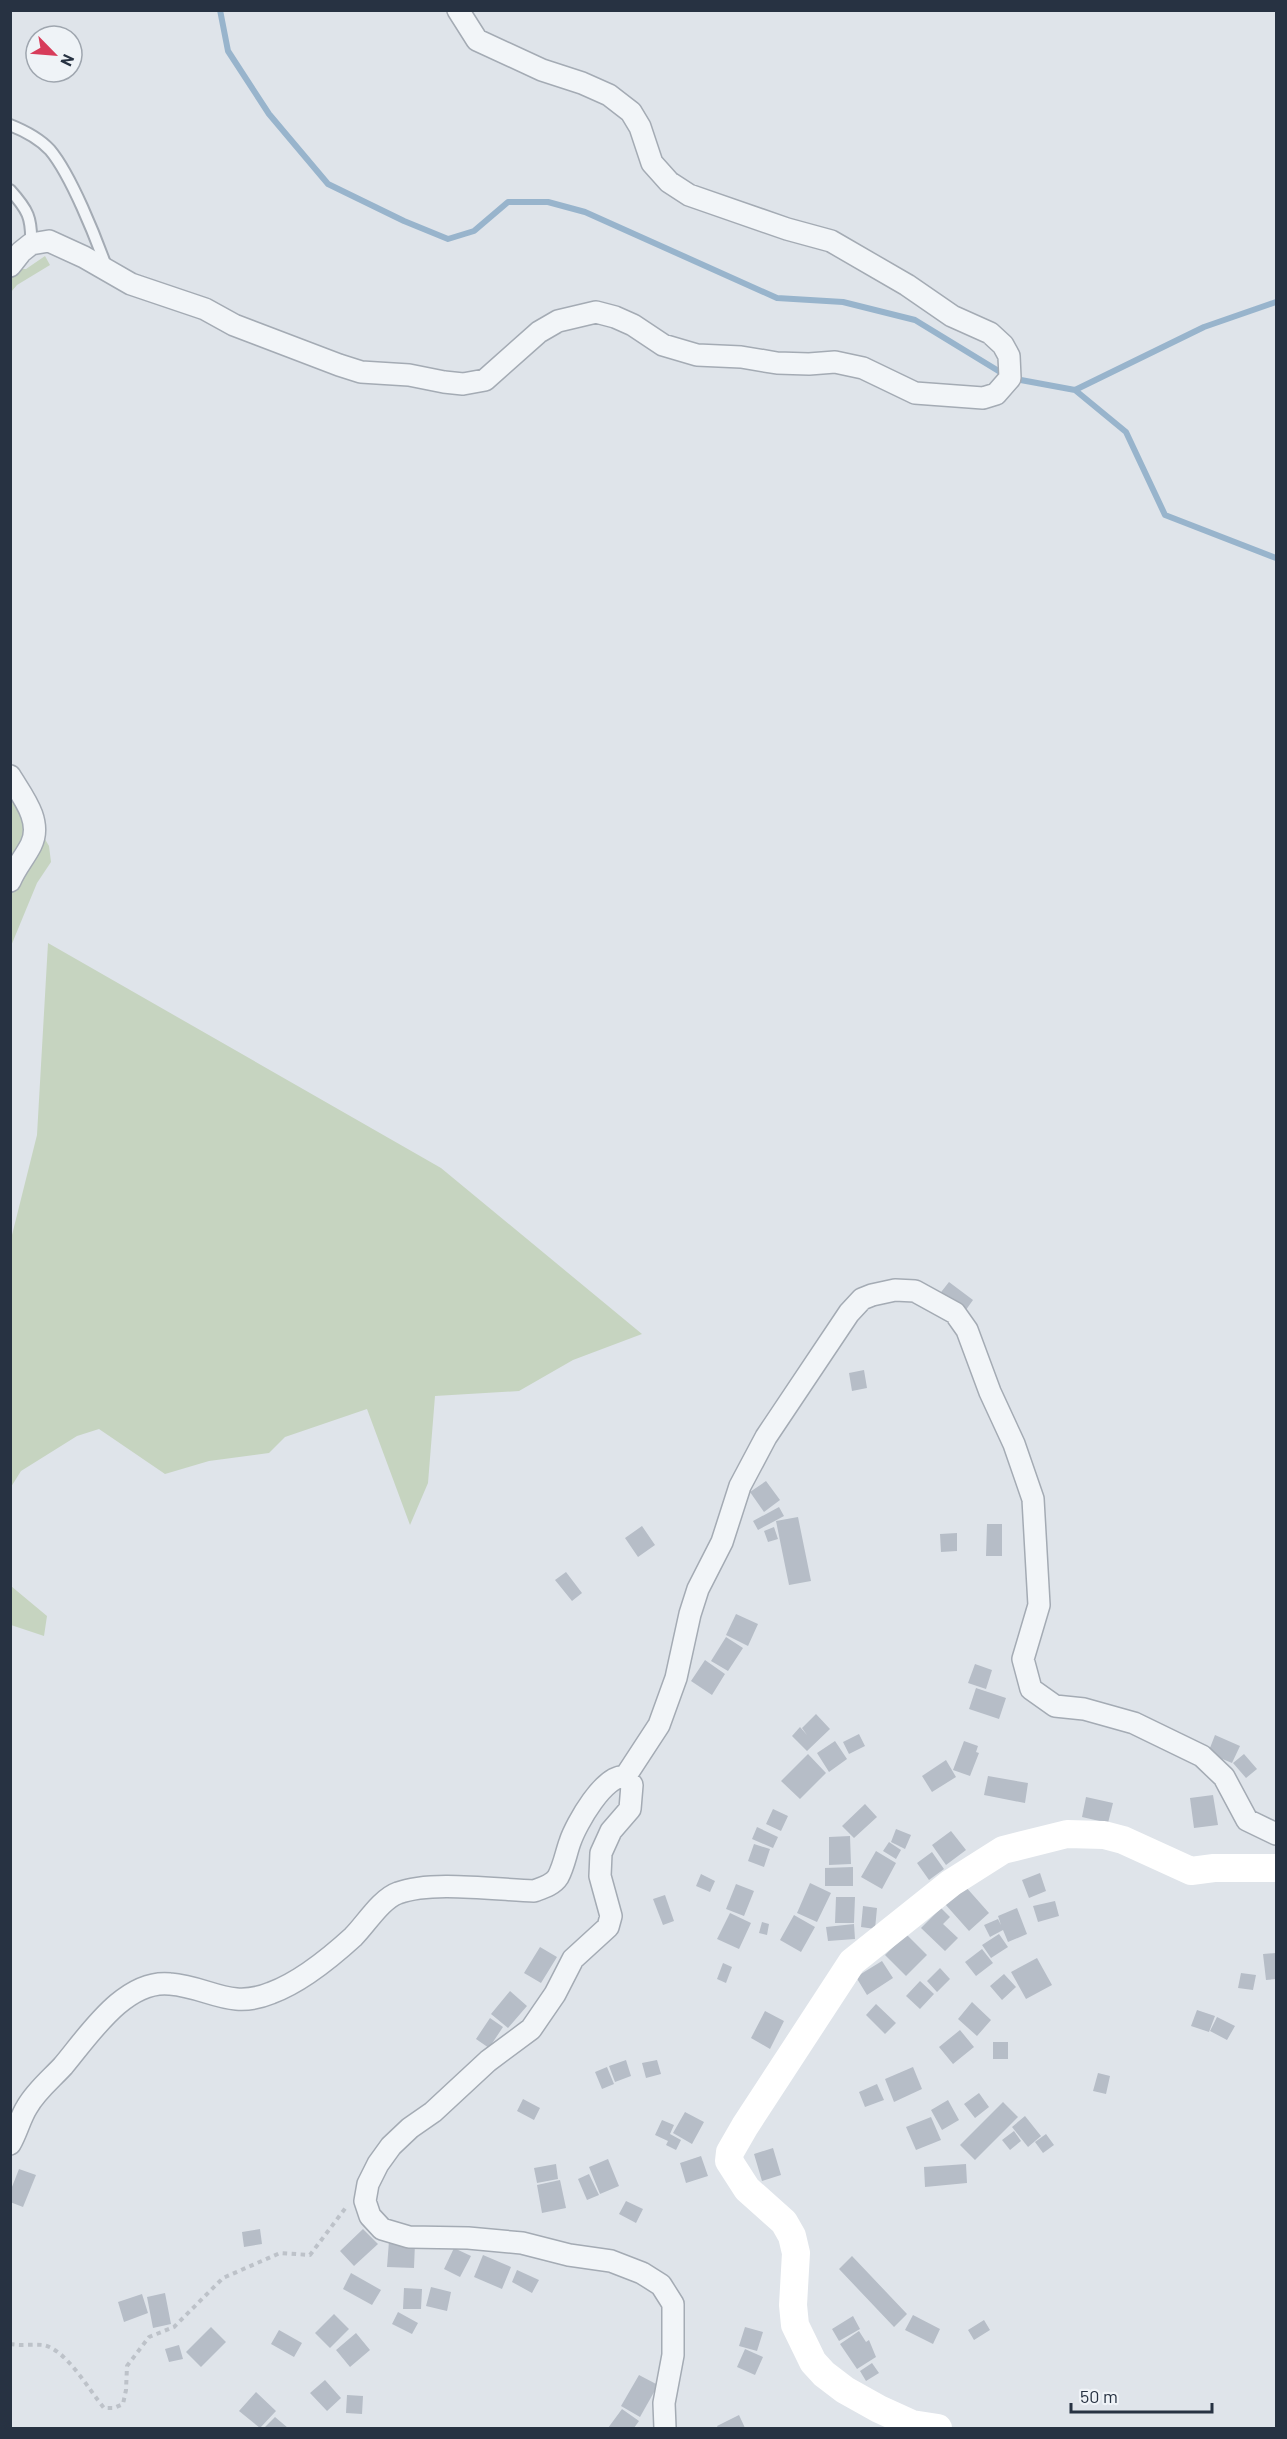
<svg xmlns="http://www.w3.org/2000/svg" width="1287" height="2439" viewBox="0 0 1287 2439" font-family="Barlow,sans-serif">
<style>
.green{fill:#c6d4c0}
.lines{fill:none;stroke-linecap:round;stroke-linejoin:round}
.stream{stroke:#98b4cc;stroke-width:6}
.building{fill:#b6bdc7}
.lane-casing{stroke:#a4abb4;stroke-width:14}
.street-casing{stroke:#a4abb4;stroke-width:24}
.path{stroke:#bdc2c9;stroke-width:4;stroke-dasharray:4.5 4.5;stroke-linecap:butt}
.lane{stroke:#f2f5f8;stroke-width:10}
.street{stroke:#f2f5f8;stroke-width:21}
.secondary{stroke:#fff;stroke-width:28}
</style>
<rect width="100%" height="100%" fill="#dfe4ea"/>
<path class="green" d="M45 256 50 265 17 285 11 292 10 269H26Z
M11 782 49 846 51 862 37 883 11 946V954Z
M48 943 441 1168 642 1334 573 1360 519 1391 435 1396 428 1483 410 1525 367 1409 285 1437 269 1453 209 1461 165 1474 99 1429 77 1436 21 1471 11 1487V1239L37 1135Z
M11 1586 47 1616 44 1636 11 1625Z"/>
<g class="lines">
<path class="stream" d="M220 10 228 51 269 114 328 184 404 221 448 239 474 231 508 202H548L585 212 777 298 843 302 915 320 1010 378 1075 390 1126 432 1165 515 1276 558
M1075 390 1204 327 1276 302"/>
</g>
<path class="building" d="M949 1282 973 1300 963 1314 938 1296Z
M864 1370 867 1388 852 1391 849 1373Z
M766 1481 780 1500 764 1512 750 1492Z
M779 1507 784 1516 758 1530 753 1521Z
M798 1517 811 1581 789 1585 776 1521Z
M987 1524H1002V1556H986Z
M642 1526 655 1545 638 1557 625 1538Z
M774 1527 778 1539 768 1542 764 1531Z
M957 1533V1551L941 1552 940 1534Z
M566 1572 582 1593 572 1601 555 1580Z
M736 1614 758 1624 748 1646 726 1635Z
M726 1637 743 1648 728 1671 711 1661Z
M705 1660 725 1674 712 1695 691 1681Z
M975 1664 992 1670 986 1689 968 1683Z
M976 1688 1006 1698 999 1719 969 1709Z
M816 1714 830 1729 807 1751 792 1736 800 1727 807 1735 802 1728Z
M859 1734 865 1746 849 1754 843 1742Z
M1215 1735 1240 1746 1232 1763 1208 1753Z
M835 1741 847 1759 829 1772 817 1753Z
M964 1741 978 1746 976 1752 979 1753 970 1776 953 1770Z
M808 1754 826 1773 800 1799 781 1781Z
M1244 1754 1257 1769 1246 1778 1233 1763Z
M946 1760 956 1777 932 1792 922 1776Z
M988 1776 1028 1783 1025 1803 984 1795Z
M1213 1795 1218 1825 1194 1828 1190 1798Z
M1086 1797 1113 1803 1108 1823 1082 1817Z
M865 1804 877 1817 854 1838 842 1826Z
M773 1809 788 1816 781 1831 766 1824Z
M757 1827 778 1837 773 1848 752 1839Z
M896 1829 911 1835 905 1849 891 1842Z
M951 1831 966 1850 946 1865 932 1845Z
M850 1836 851 1864 829 1865V1837Z
M889 1842 901 1850 896 1859 883 1851Z
M754 1844 770 1849 764 1867 748 1861Z
M876 1851 896 1863 882 1889 861 1877Z
M932 1852 944 1869 929 1880 917 1863Z
M853 1867V1886H825V1868Z
M1040 1873 1046 1891 1029 1898 1022 1880Z
M701 1874 715 1881 710 1892 696 1886Z
M810 1883 831 1893 817 1922 797 1913Z
M736 1884 754 1891 744 1916 726 1909Z
M965 1886 989 1913 969 1931 945 1904Z
M665 1895 674 1921 663 1925 653 1899Z
M836 1897H855L854 1923H835Z
M1055 1901 1059 1916 1038 1922 1033 1906Z
M863 1906 877 1908 875 1929 861 1927Z
M941 1908 950 1917 943 1924 958 1938 945 1951 921 1928Z
M1017 1908 1027 1934 1008 1942 1003 1930 990 1937 984 1925 998 1919 1001 1925 998 1916Z
M730 1913 751 1923 739 1949 717 1939Z
M794 1915 815 1927 801 1952 780 1940Z
M762 1922 769 1924 767 1935 759 1933Z
M854 1924 855 1939 828 1941 826 1927Z
M906 1934 927 1955 906 1976 885 1955Z
M999 1934 1008 1947 991 1958 982 1945Z
M540 1947 557 1957 541 1983 524 1973Z
M982 1949 993 1963 976 1976 965 1962Z
M1276 1953V1979L1266 1980 1263 1954Z
M1037 1958 1052 1985 1026 1999 1011 1972Z
M882 1961 893 1978 867 1995 856 1977Z
M723 1963 732 1967 726 1983 717 1979Z
M940 1968 950 1979 937 1992 927 1981Z
M1241 1973 1256 1975 1253 1990 1238 1988Z
M1004 1974 1016 1987 1002 2000 990 1986Z
M920 1981 934 1994 920 2009 906 1996Z
M510 1991 527 2006 508 2028 491 2014Z
M972 2002 991 2020 977 2036 958 2019Z
M876 2004 896 2023 885 2034 866 2015Z
M1197 2010 1215 2016 1209 2032 1191 2026Z
M765 2011 784 2021 770 2049 751 2038Z
M1217 2017 1235 2026 1227 2040 1210 2031Z
M490 2018 503 2027 489 2048 476 2039Z
M960 2030 974 2047 953 2064 939 2047Z
M993 2042H1008V2059H993Z
M626 2060 631 2076 615 2082 609 2066Z
M657 2060 661 2074 646 2078 642 2063Z
M607 2067 614 2084 602 2089 595 2072Z
M913 2067 922 2089 894 2102 885 2079Z
M1098 2073 1110 2076 1106 2094 1093 2091Z
M877 2084 884 2100 865 2107 859 2092Z
M979 2093 989 2107 975 2118 964 2104Z
M523 2099 540 2108 534 2120 517 2111Z
M948 2100 959 2120 942 2130 931 2110Z
M1003 2102 1018 2117 975 2160 960 2145Z
M685 2112 704 2122 692 2144 673 2133Z
M1025 2116 1041 2136 1028 2147 1012 2127Z
M931 2117 941 2140 916 2150 906 2127Z
M662 2120 674 2125 670 2134 681 2140 676 2150 666 2145 668 2141 655 2135Z
M1014 2131 1021 2141 1010 2150 1002 2140Z
M1046 2134 1054 2145 1043 2153 1035 2142Z
M773 2148 781 2175 762 2181 754 2154Z
M701 2156 708 2176 686 2183 680 2163Z
M608 2159 619 2186 600 2194 589 2167Z
M556 2164 558 2179 537 2183 534 2168Z
M966 2164 967 2183 925 2187 924 2167Z
M19 2169 36 2175 23 2207 10 2202V2192Z
M589 2174 599 2195 587 2200 578 2179Z
M560 2180 566 2208 542 2213 537 2185Z
M626 2201 643 2209 636 2223 619 2214Z
M260 2229 262 2244 244 2247 242 2232Z
M363 2229 378 2244 354 2266 340 2251Z
M389 2241 415 2243 414 2268 387 2267Z
M454 2248 471 2256 460 2277 444 2269Z
M483 2255 511 2267 502 2289 474 2277Z
M852 2256 907 2314 894 2327 839 2269Z
M517 2270 539 2280 532 2293 512 2282Z
M351 2273 381 2290 372 2305 343 2289Z
M431 2287 451 2292 447 2311 426 2306Z
M404 2288 422 2289 421 2309H403Z
M165 2293 171 2324 153 2328 147 2297Z
M142 2294 148 2313 124 2322 118 2302Z
M398 2312 418 2323 412 2334 392 2324Z
M334 2314 349 2329 330 2348 315 2333Z
M913 2315 940 2329 933 2344 905 2330Z
M853 2316 860 2329 839 2341 832 2329Z
M984 2320 990 2330 974 2340 968 2330Z
M211 2327 226 2342 201 2367 186 2352Z
M745 2327 763 2332 757 2351 739 2346Z
M279 2330 302 2343 294 2357 271 2344Z
M859 2331 866 2342 869 2340 876 2357 857 2369 840 2344Z
M356 2333 370 2350 350 2367 336 2350Z
M179 2345 183 2359 169 2362 165 2349Z
M745 2349 763 2357 755 2375 737 2367Z
M872 2363 879 2373 866 2381 860 2371Z
M639 2375 658 2385 640 2417 621 2406Z
M325 2380 341 2398 327 2411 310 2393Z
M256 2392 276 2411 260 2428 239 2411Z
M347 2395 363 2396 362 2414 346 2413Z
M622 2409 639 2421 634 2428H608Z
M739 2415 745 2428H718L717 2426Z
M275 2417 288 2428H264Z"/>
<g class="lines">
<g class="lane-casing">
<path id="lane" d="M10 125C25 131 39 138 50 150 71 175 96 238 107 269
M10 190C28 210 32 218 31 244"/>
</g>
<g class="street-casing">
<path id="street" d="M10 266 21 252 31 244 49 241 84 257 131 284 205 309 234 325 339 365 361 372 409 375 444 382 463 384 485 380 539 332 558 321 596 312 615 317 633 325 663 345 697 355 741 357 777 363 809 364 835 362 863 368 915 393 983 398 996 394 1010 378 1009 356 1003 345 990 333 952 316 907 285 831 241 787 229 689 195 669 182 652 163 640 127 631 112 609 95 582 83 542 70 477 40 458 10
M10 776C22 796 43 821 31 845 25 857 16 867 10 881
M625 1777 659 1725 676 1678 690 1614 698 1589 722 1542 740 1486 766 1437 849 1313 862 1299 872 1295 895 1290 915 1291 955 1313 967 1330 990 1392 1014 1444 1033 1499 1039 1605 1023 1659 1031 1689 1055 1706 1084 1709 1134 1723 1202 1756 1224 1777 1247 1820 1276 1834
M10 2144C17 2132 20 2118 27 2107 36 2091 51 2079 63 2066 89 2035 125 1979 170 1984 209 1987 230 2010 271 1993 301 1982 330 1958 353 1937 366 1924 381 1899 398 1893 432 1880 497 1890 534 1891 542 1888 553 1885 558 1877 564 1866 566 1853 570 1842 576 1824 605 1773 625 1777L632 1785 630 1809 611 1831 601 1853 600 1876 611 1916 608 1927 573 1959 555 1994 531 2029 488 2061 433 2112 410 2128 391 2146 378 2164 368 2184 365 2201 370 2216 382 2229 409 2237 468 2238 522 2243 569 2255 611 2261 642 2273 661 2285 673 2304V2355L664 2403 665 2428"/>
</g>
<path class="path" d="M10 2344C21 2346 33 2344 43 2345 66 2349 89 2390 104 2408H114L123 2404 126 2390 127 2366 149 2337 174 2327 223 2278 280 2253 310 2255 347 2206"/>
<use href="#lane" class="lane"/>
<use href="#street" class="street"/>
<path class="secondary" d="M938 2428 912 2424 879 2409 845 2390 824 2374 813 2362 795 2325 793 2305 796 2253 792 2236 784 2222 747 2189 729 2161 730 2152 745 2126 852 1962 951 1883 1003 1850 1067 1834 1104 1835 1123 1840 1191 1871 1214 1868H1276"/>
</g>
<rect width="1287" height="2439" fill="none" stroke="#273242" stroke-width="24"/>
<g transform="translate(54 54) rotate(115)"><circle r="28" fill="#eff3f7" stroke="#9fa6af" stroke-width="1.5"/>
<path d="M0-4.5L10 22L0 15L-10 22Z" fill="#d73c5a"/>
<text y="-9" font-size="16" font-weight="bold" text-anchor="middle" fill="#273242">N</text>
</g>
<path d="M1071 2403v9h141v-9" fill="none" stroke="#273242" stroke-width="3"/>
<text x="1080" y="2403" font-size="18" fill="#273242" stroke="#eff3f7" stroke-width="4.5" paint-order="stroke">50 m</text>
</svg>
